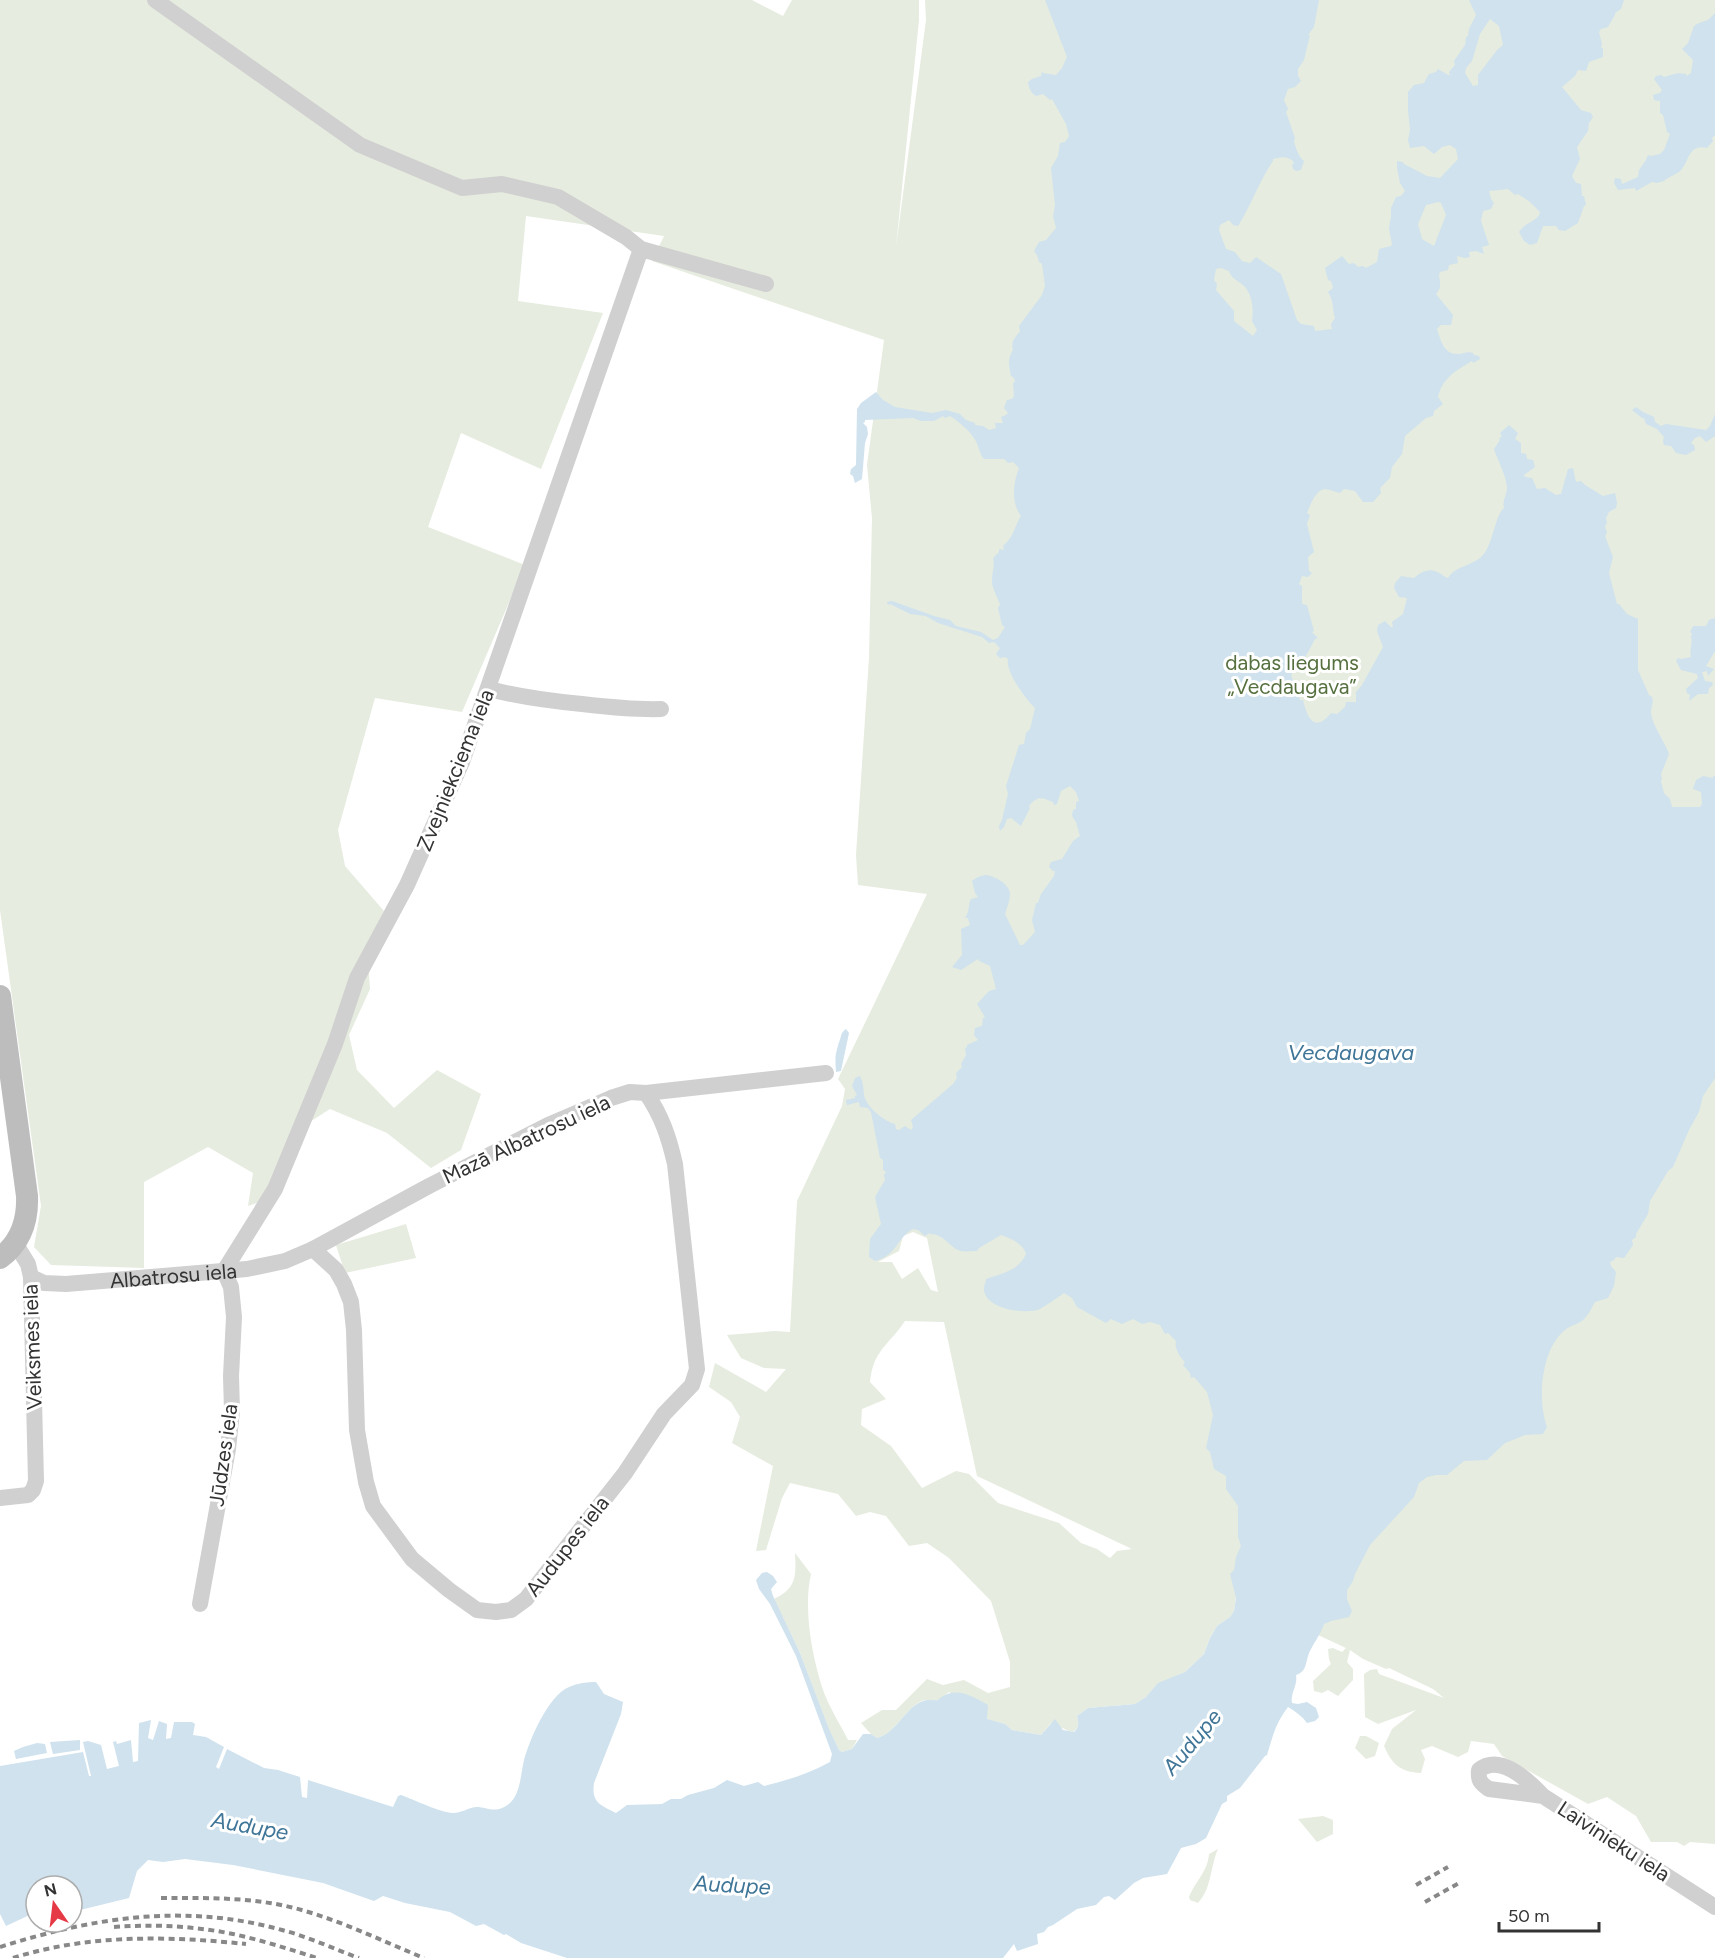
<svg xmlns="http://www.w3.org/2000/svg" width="1715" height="1958" viewBox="0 0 1715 1958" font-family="Figtree,sans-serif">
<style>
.green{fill:#e6ecdf;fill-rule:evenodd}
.water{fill:#cfe2ee;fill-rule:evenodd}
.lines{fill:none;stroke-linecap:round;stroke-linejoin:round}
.street{stroke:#d0d0d0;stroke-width:16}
.secondary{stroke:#bdbdbd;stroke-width:22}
.rail{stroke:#888;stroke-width:4;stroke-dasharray:6 4.5;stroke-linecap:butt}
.labels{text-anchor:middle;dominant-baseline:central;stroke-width:6;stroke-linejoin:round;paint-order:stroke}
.park-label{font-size:21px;fill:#56703f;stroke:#fff}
.street-label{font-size:21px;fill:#333;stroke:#fff}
.water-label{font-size:22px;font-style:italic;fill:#3f7597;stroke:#fff}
</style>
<rect width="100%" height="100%" fill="#fff"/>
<path class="green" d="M0 0H752L783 16 792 0H919V20L896 247 926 20 925 0H1715V1844L1690 1842 1684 1846 1677 1842H1651L1636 1816 1607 1797 1588 1804 1502 1756 1494 1744 1471 1741 1468 1752 1458 1757 1432 1746 1421 1750 1425 1759 1421 1773C1400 1772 1392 1764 1384 1746L1392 1729 1416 1710 1378 1724 1365 1717 1364 1674 1370 1670 1377 1669 1379 1674 1444 1698 1433 1689 1389 1668 1386 1669 1363 1659 1350 1650 1347 1662 1353 1669V1680L1338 1696 1328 1690 1322 1693 1314 1691 1313 1681 1331 1664 1329 1659 1328 1649 1333 1648 1342 1652 1346 1648 1236 1597 1234 1611 1230 1617 1217 1626 1210 1638 1204 1654 1185 1672 1158 1684 1146 1697 1135 1704 1088 1708 1077 1716C1079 1723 1079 1727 1073 1732 1064 1730 1060 1726 1051 1723L1041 1735 1012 1730 1005 1724 989 1720 949 1692C945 1695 938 1701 934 1701 928 1701 925 1699 920 1702 903 1711 896 1733 877 1738L871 1734 861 1723 882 1710H896L927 1679 943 1685 964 1680 988 1693 1010 1687V1662L991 1601 949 1558 927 1543 909 1546 886 1516 870 1512 856 1516 838 1494 790 1483 782 1498 766 1550 756 1551 773 1466 732 1443 740 1417 731 1402 709 1387 715 1363 766 1392 786 1369 764 1368 741 1358 727 1335 775 1331 790 1332 797 1201 842 1106 845 1089 838 1079 927 894 858 885 856 855 869 658 872 518 867 465 884 340 652 261 664 236 526 216 518 301 603 313 541 469 461 433 428 527 525 565 462 712 375 698 338 830 345 866 384 911 367 946 370 989 349 1035 357 1070 394 1108 437 1070 481 1094 461 1150 431 1168 387 1133 330 1109 294 1132 263 1201 248 1206 253 1173 208 1147 144 1182V1268L51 1265 34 1247 41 1206 0 910ZM913 1232 927 1238 938 1292 931 1290 918 1268 902 1279 892 1262H878L899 1251 903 1236ZM905 1321 944 1322 977 1476 1132 1549 1117 1551 1110 1558 1097 1549 1081 1543 1059 1523 998 1503 969 1474 956 1471 922 1488 891 1446 861 1425 862 1409 886 1399 870 1382C873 1350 889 1345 905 1321Z
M406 1224 416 1258 345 1273 336 1245Z
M795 1553 811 1574C803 1608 812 1657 823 1690 829 1707 840 1724 848 1740H857L852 1749 842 1752 839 1750 829 1730 800 1653 774 1599C797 1588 796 1576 795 1553Z
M1360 1736H1366L1379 1743 1375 1756 1366 1759 1355 1748Z
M1323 1816 1333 1820V1834L1317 1842 1298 1819Z
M1218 1849C1210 1867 1212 1888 1198 1903L1190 1900 1189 1897C1195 1882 1208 1871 1209 1854Z"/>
<path class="water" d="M1045 0H1319L1314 27 1308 35H1310L1304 60 1298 69V76L1301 81 1295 87 1288 89 1284 100 1288 109 1286 112 1295 138 1294 141C1295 146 1299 158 1304 161L1301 170 1296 171 1293 169 1292 164H1294L1293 161C1286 156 1282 157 1273 159V161C1258 183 1252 204 1238 226L1233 225 1229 220 1220 225 1219 230 1226 249 1235 252 1242 261 1250 263 1256 257 1281 274 1297 320 1301 324 1314 326 1315 331 1332 329 1331 324 1335 318C1332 308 1334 301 1328 292L1333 288 1331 281 1328 280 1325 268 1342 256 1349 264 1354 263 1358 267 1363 266 1366 268 1377 262 1379 249 1391 246 1392 244 1389 229 1390 221 1391 218V208L1396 197 1401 196 1405 191 1400 183 1397 168V161L1403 162 1404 164 1427 176 1440 178 1458 159 1456 149 1450 145 1442 147 1434 154 1424 146 1410 148 1408 140 1410 130 1408 110V92L1414 85 1424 83 1429 74 1436 72 1438 69 1450 76 1449 72 1455 65 1454 61 1465 45 1466 37 1468 36 1469 29 1476 15 1469 0H1624L1621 9 1615 13V15L1608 27 1601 29 1599 32 1602 44 1601 47 1603 49V57L1589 62 1586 71 1578 70 1575 76 1562 87 1581 110 1591 113 1593 117 1589 123 1588 131 1577 147 1580 159 1572 176 1576 183 1581 184 1582 196H1584L1586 205 1584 206 1578 223 1565 231 1559 230 1556 226H1543L1537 243 1530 245 1524 241 1519 232C1525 222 1539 221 1540 212L1530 202 1518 194 1515 195 1508 189 1489 191 1491 199 1494 203 1491 209 1483 211 1481 221 1489 245 1482 247 1484 254 1476 251 1469 252 1470 257 1465 258 1457 256 1458 263 1449 265 1448 270 1440 272 1439 275C1440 283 1442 288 1436 294L1453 315 1451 325H1441L1437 329C1441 340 1443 354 1458 354 1464 354 1467 351 1473 353L1474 355 1479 356 1480 359 1473 363 1472 361C1456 371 1443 377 1438 397L1443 404 1434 411 1433 416 1426 418 1405 436 1402 454 1392 467 1390 478 1380 488 1381 493 1373 502H1363L1355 491 1344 489 1340 493C1336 492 1328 489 1325 489 1315 490 1310 506 1307 513L1310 515 1307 524 1314 552 1308 557 1309 571 1312 573 1308 577 1302 576 1299 584 1302 586V604L1307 605 1314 631 1312 632 1318 638 1315 639 1298 671 1293 672 1291 675 1294 684 1292 687 1293 692 1299 696 1300 700H1303C1307 717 1314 734 1331 713L1337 714 1345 707 1346 702H1356V692L1362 685 1383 647 1377 631 1378 625 1385 621 1391 627H1393L1392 622 1403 614 1407 598 1399 597 1394 588 1395 583 1401 576 1414 578C1421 572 1430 567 1439 573 1442 574 1444 577 1448 578 1455 566 1473 566 1483 555 1493 544 1495 515 1504 508 1502 500 1507 495 1507 488 1506 474 1498 462 1494 449L1500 440 1499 438 1502 437 1500 433 1509 425 1518 433 1515 439 1521 443V453L1526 454 1527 459 1533 460 1535 467 1524 475 1525 477 1532 478 1537 489 1545 488 1556 495 1561 494 1568 469 1573 468 1576 482 1581 481 1585 485 1603 496 1615 493 1617 503 1616 508 1609 512 1606 518 1607 523 1605 526 1607 533 1605 536 1613 557 1609 573 1617 604H1619L1627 614 1638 619V670L1649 695 1652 697C1654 703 1651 706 1651 712 1651 723 1665 742 1669 754L1661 774 1662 779 1661 781 1664 793 1670 799 1672 807H1700L1702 804 1701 792 1693 789 1696 780 1703 776 1713 778V776H1715V1078L1703 1096 1699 1112 1689 1130 1673 1167 1668 1171 1650 1201 1648 1214 1636 1234V1237L1632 1240 1633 1245 1624 1258 1616 1257 1614 1260 1610 1262 1611 1266 1616 1272 1614 1286 1608 1298 1595 1302C1592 1307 1589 1314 1585 1318 1580 1324 1571 1325 1565 1330 1541 1349 1537 1400 1547 1427L1543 1434 1525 1435 1505 1443 1487 1460 1464 1461 1447 1475H1436L1427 1477 1419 1483 1414 1497 1370 1545 1355 1574 1353 1581 1347 1590V1599L1352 1611 1349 1617 1331 1621 1324 1624C1320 1635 1315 1641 1310 1651 1305 1661 1308 1671 1296 1675 1298 1686 1290 1693 1292 1703L1298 1704 1307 1702 1316 1708 1319 1717 1315 1721 1307 1723C1302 1716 1295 1711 1288 1707 1275 1724 1273 1736 1267 1755L1265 1756 1240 1788 1227 1796V1801L1222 1804 1206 1838 1196 1844 1181 1848 1167 1874 1143 1878 1134 1883 1115 1900 1109 1896 1104 1897 1096 1905 1077 1909 1053 1925 1048 1927 1044 1932 1037 1934 1038 1944 1017 1951 1014 1944 1003 1958H567L521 1943 506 1934 504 1935 484 1924 476 1926 450 1912 405 1903 383 1896 374 1901 323 1883 233 1865 185 1859 163 1862 148 1860 137 1871 129 1898 72 1912V1886H36V1912L6 1926 0 1914V1766L83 1752 89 1776H91L83 1742 88 1741 101 1745 107 1769 119 1766 113 1742 116 1741 117 1744 131 1740 133 1762 138 1761 139 1723 151 1720 148 1738 153 1740 159 1721 167 1724 166 1739 171 1738 174 1722H192L195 1724 193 1735 206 1737 224 1747 216 1767 219 1769 227 1749 264 1768 278 1770 300 1777 302 1797 307 1798 308 1780 393 1807 398 1796 401 1795C415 1800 439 1812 453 1813 461 1813 468 1808 476 1807 486 1807 492 1812 502 1808 521 1801 520 1776 524 1760 530 1739 548 1696 569 1687 578 1683 587 1682 596 1682L604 1694 623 1702 621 1714 594 1783C591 1803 601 1805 616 1813L627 1805 662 1804 671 1799H681L688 1795 714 1788 727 1780 744 1786 758 1782 764 1786C787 1780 809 1774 830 1762L832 1754 796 1656 770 1604 759 1589 756 1580 762 1573 767 1572 773 1576 777 1582 771 1589 773 1596 800 1653 829 1729 839 1750 842 1752 852 1749 863 1734H871L877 1738C897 1733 904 1708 923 1701 929 1699 933 1701 938 1700 954 1685 972 1696 988 1705L987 1719 1005 1724 1012 1730 1041 1735 1055 1719 1063 1730 1074 1732C1079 1727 1079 1723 1077 1716L1088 1708 1135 1704 1146 1697 1158 1683 1185 1672 1204 1654 1210 1638 1217 1626 1230 1617 1234 1611 1236 1598 1230 1574 1234 1570 1236 1557 1241 1546 1238 1537V1506L1226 1489V1476L1214 1469 1210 1452 1206 1448 1213 1415 1207 1392 1194 1377 1191 1378 1190 1373 1183 1365 1185 1362C1180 1358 1174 1347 1176 1341L1168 1333 1165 1334 1160 1325 1150 1322 1142 1324 1133 1319 1122 1324 1111 1319 1106 1323 1077 1307 1072 1298 1064 1293C1060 1296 1044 1307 1040 1309 1026 1315 983 1309 984 1288 984 1285 986 1282 986 1279 1003 1273 1018 1271 1026 1254 1023 1243 1010 1238 1001 1235L979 1248 977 1251C972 1251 966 1252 961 1251 949 1248 945 1234 930 1234L929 1233 925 1236 918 1230 913 1229C896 1238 898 1255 875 1261L869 1257 870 1239 881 1224 875 1197 885 1180 884 1175 886 1172 883 1170V1160L880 1158 871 1112 868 1108 860 1107 859 1102 847 1105 846 1100 855 1098V1096L857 1095 852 1086 855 1078 860 1076C864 1085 863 1086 864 1095 866 1107 885 1122 895 1124L896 1129 899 1130 905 1126 911 1130 913 1127 911 1120 953 1084 957 1078 956 1073 962 1067 961 1064 966 1055 965 1048 967 1047V1045L978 1040 974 1035 975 1028 982 1026 983 1018 985 1017 977 1004 989 991 996 989 990 966 979 961 978 959 961 970 952 967 962 955 961 929 970 925 968 918H965C970 911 968 904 971 899L978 897 975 893 972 881C975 878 980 876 985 875 993 875 1010 884 1010 894 1010 900 1007 908 1005 914L1020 945H1023L1035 932 1032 920 1036 903H1038L1041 894 1054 876 1055 871H1053L1049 867 1051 862 1062 859 1073 841 1080 836 1076 822 1072 816 1073 810 1076 809V802L1079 801 1076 792 1070 786 1061 791 1057 804 1054 805 1053 802C1044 799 1038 794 1029 806L1030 808 1021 826 1011 818 1007 819 1004 827 1000 831 999 826 1002 820 1008 794 1006 786 1019 745 1024 744 1026 733 1030 729 1035 708C1026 700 1005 671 1008 659L1005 657 1000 658 996 654 1000 648 994 642 989 643 982 637 938 623 926 616 910 614 890 604 888 605 887 602 892 601 934 616 950 620 956 626 981 632 993 640 998 638 1005 627 1002 625 998 608 1000 605C998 597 991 587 992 580 992 572 995 566 993 558L999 552V549L1004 550 1003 546C1015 535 1013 529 1021 516 1011 503 1013 483 1019 468L1013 462 1008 463 1004 459H984C980 454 980 451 978 446 974 434 961 423 950 416L945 418 943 416 934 421H921L913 418 865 420V422L863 423 867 427 868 434 865 443 862 479 855 483 853 476 850 474 851 469 856 465 857 409 861 403 876 392 883 400 895 407 932 413 946 410 960 414 966 420 975 423V425L983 426 989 430 996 428 995 423H1003L1001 417 1006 415 1008 413 1004 408 1007 400 1012 399 1014 396 1013 383 1015 382 1014 378 1011 376C1009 366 1007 359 1013 350 1010 341 1016 337 1020 331L1019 326 1042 295 1045 286 1042 264 1039 262 1037 255 1034 251 1039 242 1046 240 1056 228 1053 216 1055 205 1051 168 1058 156 1060 143 1065 142 1069 136 1066 124 1052 99 1050 100 1043 94 1036 96C1030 92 1029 88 1028 82L1032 79 1041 76 1042 71 1043 73 1056 75 1062 68 1067 57ZM1490 19 1499 26 1503 45 1497 50 1478 75V85L1473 86 1465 73 1466 68 1472 61 1480 34ZM1438 202 1441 203 1446 215 1434 246 1422 239 1418 224 1426 205ZM1221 268 1229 271C1231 278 1237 280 1243 285 1252 292 1254 310 1252 321L1257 330 1253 336 1234 321V311L1216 290 1217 284 1214 280 1216 269Z
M1715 13V135L1712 138 1713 141 1707 148C1688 143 1690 161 1680 171 1676 175 1669 176 1664 181L1657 183 1652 182 1636 191 1635 188 1618 190 1614 183 1615 178 1621 179 1622 184 1638 177 1639 170 1646 160 1648 155 1651 156 1660 154 1664 150 1670 134 1667 132 1663 115 1660 113V101L1654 100 1653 95 1660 93 1662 90 1654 79 1656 76 1661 75 1664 77 1678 73 1686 74 1687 76 1691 73 1693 60 1682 49 1688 43 1694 26 1699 23 1708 20Z
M1636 407 1643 412 1654 417 1655 422 1661 426 1666 424 1706 430 1710 426 1715 414V436L1706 442 1700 436 1695 438 1691 443 1694 445 1695 450 1686 455 1676 453 1671 446 1664 445 1663 441 1664 437 1657 429 1646 424 1644 418H1642L1632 410Z
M1715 618V651L1706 666 1714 669 1708 676 1707 671 1702 672 1705 681 1712 682 1713 685 1709 688 1708 694H1698L1689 701 1690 695 1687 693 1686 689 1698 678 1697 674 1681 670 1676 661 1678 658 1681 659 1691 657C1689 649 1693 644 1691 637L1692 634 1690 632 1693 626H1706L1709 620Z
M846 1029 849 1033 841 1071 836 1072C835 1057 835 1056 839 1042 842 1036 840 1033 846 1029Z
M80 1740V1750L53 1754 50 1742Z
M37 1743 45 1744 47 1753 16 1759 14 1751 23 1747Z"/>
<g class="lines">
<g class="street">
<path d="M155 0 360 145 462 188 502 184 558 197 626 237 641 249 766 284"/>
<path d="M489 689C520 697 550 701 582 704 608 707 634 710 661 709"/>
<path d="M313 1249 336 1270 344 1284 351 1302 354 1330 357 1430 366 1482 373 1506 412 1559 449 1590 477 1610 496 1612 511 1610 526 1599 625 1473 664 1414 692 1385 697 1369 675 1164C669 1138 662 1116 646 1093"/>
<path id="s1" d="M31 1277 44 1283 66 1284 247 1269 285 1261 313 1249 429 1186 548 1125 611 1098 630 1092 646 1093 826 1073"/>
<path d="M0 1498 28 1495 33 1490 36 1481 31 1277 28 1264 15 1243"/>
<path d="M200 1604 228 1449 232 1411 231 1376 234 1317 231 1287 224 1271 275 1189 335 1044 357 978 407 885 462 762 641 249"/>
<path d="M1543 1796 1489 1789C1480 1783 1478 1780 1479 1770 1500 1753 1528 1780 1543 1796L1715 1907"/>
</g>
<path class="secondary" d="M0 996 27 1196C28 1221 20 1243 0 1258"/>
<path class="rail" d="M1416 1885 1448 1867
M161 1898C201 1898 241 1897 281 1905 330 1915 377 1939 424 1958
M1425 1902 1459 1883
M114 1927C154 1924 194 1926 233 1934 261 1940 289 1949 317 1958
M0 1947C95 1917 185 1903 282 1930 309 1937 334 1949 359 1958
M13 1958C88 1934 169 1936 246 1944"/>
</g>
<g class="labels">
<g class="park-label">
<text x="1292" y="662">dabas liegums<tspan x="1292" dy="24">„Vecdaugava”</tspan></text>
</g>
<g class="street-label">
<text transform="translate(455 770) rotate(-68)">Zvejniekciema iela</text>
<text transform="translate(526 1139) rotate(-25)">Mazā Albatrosu iela</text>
<text stroke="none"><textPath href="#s1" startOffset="144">Albatrosu iela</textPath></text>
<text transform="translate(32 1347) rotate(-92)">Veiksmes iela</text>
<text transform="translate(223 1455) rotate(-82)">Jūdzes iela</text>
<text transform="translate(567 1546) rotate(-52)">Audupes iela</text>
<text transform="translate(1614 1841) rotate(33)">Laivinieku iela</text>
</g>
<g class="water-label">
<text x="1351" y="1052">Vecdaugava</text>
<text transform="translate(1192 1742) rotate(-50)">Audupe</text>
<text transform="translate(250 1826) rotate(10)">Audupe</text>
<text transform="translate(732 1885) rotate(3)">Audupe</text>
</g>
</g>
<g transform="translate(54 1904) rotate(346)"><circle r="28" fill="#ffffff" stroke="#adadad" stroke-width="1.5"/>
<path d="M0-4.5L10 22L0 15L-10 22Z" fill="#e63946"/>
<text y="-9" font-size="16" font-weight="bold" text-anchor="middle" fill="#333333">N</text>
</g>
<path d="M1499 1922v9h100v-9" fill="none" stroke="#333333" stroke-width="3"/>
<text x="1508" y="1922" font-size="18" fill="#333333" stroke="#ffffff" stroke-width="4.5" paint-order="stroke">50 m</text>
</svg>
